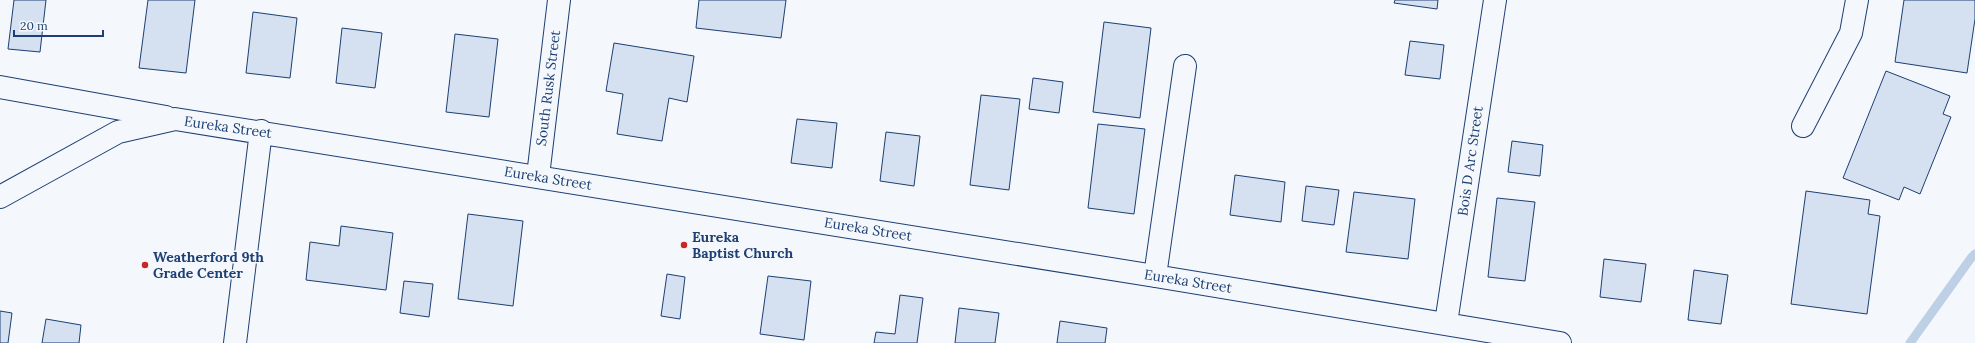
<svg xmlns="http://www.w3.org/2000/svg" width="1975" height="343" viewBox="0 0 1975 343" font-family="Lora,serif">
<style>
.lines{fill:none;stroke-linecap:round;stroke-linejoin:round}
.stream{stroke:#bed0e5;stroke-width:9}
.building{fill:#d5e0f0;stroke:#1d3f73}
.minor-casing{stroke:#1d3f73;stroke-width:24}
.minor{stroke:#f4f7fb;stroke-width:22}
.poi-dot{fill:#c62828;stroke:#f4f7fb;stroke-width:1.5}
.labels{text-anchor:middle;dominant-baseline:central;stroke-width:3;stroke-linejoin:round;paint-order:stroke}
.street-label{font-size:14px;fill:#1d3f73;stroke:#f4f7fb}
.poi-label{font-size:14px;font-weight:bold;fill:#1d3f73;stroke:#f4f7fb;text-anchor:start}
</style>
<rect width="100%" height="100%" fill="#f4f7fb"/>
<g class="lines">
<path class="stream" d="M1910 343 1971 258 1975 254"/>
</g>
<path class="building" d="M14 0H46L40 52 8 49Z
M148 0H195L186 73 139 68Z
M699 0H786L781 38 696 28Z
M1395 0H1438L1437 9 1394 3Z
M1904 0H1975V19L1967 73 1895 62Z
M253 12 297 18 290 78 246 73Z
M1104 22 1151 28 1140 118 1093 112Z
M342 28 382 33 375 88 336 83Z
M455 34 498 39 489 117 446 112Z
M1410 41 1444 45 1440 79 1405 75Z
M614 43 694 56 687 102 669 98 662 141 617 134 623 94 606 91Z
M1886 71 1950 96 1943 114 1951 117 1920 194 1904 187 1899 200 1843 178Z
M1033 78 1063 82 1059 113 1029 109Z
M981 95 1020 99 1009 190 970 185Z
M797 119 837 123 832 168 791 163Z
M1098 124 1145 129 1134 214 1088 208Z
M886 132 920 136 914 186 880 181Z
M1512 141 1543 145 1540 176 1508 172Z
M1235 175 1285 182 1281 222 1230 215Z
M1306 186 1339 190 1334 225 1302 221Z
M1806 191 1870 200 1868 214 1880 216 1867 314 1791 304Z
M1354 192 1415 199 1408 259 1346 252Z
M1497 198 1535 202 1525 281 1488 277Z
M468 214 523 221 513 306 458 299Z
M341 226 393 233 386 290 306 280 310 242 339 246Z
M1604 259 1646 264 1641 302 1600 297Z
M1694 270 1728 275 1721 324 1688 320Z
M667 274 685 277 680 319 661 316Z
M768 276 811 281 804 340 760 334Z
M404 281 433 284 429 317 400 313Z
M900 295 923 298 917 343H874L876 332 895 334Z
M959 308 999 313 995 343H955Z
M0 311 12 313 8 343H0Z
M46 319 81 325 79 343H42Z
M1060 321 1107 328 1105 343H1057Z"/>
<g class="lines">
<g class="minor-casing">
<path id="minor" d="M0 87 166 117
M1803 126 1851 33 1857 0
M538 176 559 0
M0 197 118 132 175 119 1155 276 1560 343
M1155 276 1185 66
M1446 323 1495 0
M235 343 261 131"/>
</g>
<use href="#minor" class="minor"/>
</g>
<g class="poi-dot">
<circle cx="684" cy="245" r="4"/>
<circle cx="145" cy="265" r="4"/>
</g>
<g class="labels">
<g class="street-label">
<text transform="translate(548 88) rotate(-83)">South Rusk Street</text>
<text transform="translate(228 127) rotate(8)">Eureka Street</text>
<text transform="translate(1470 161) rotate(-82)">Bois D Arc Street</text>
<text transform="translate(548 178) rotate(9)">Eureka Street</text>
<text transform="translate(868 229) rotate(9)">Eureka Street</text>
<text transform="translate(1188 281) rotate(9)">Eureka Street</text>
</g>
<g class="poi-label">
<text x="692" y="237">Eureka<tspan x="692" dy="16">Baptist Church</tspan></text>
<text x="153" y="257">Weatherford 9th<tspan x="153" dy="16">Grade Center</tspan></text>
</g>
</g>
<path d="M14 30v6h89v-6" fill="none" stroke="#1d3f73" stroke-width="2"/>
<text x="20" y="30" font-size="12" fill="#1d3f73" stroke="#f4f7fb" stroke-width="3" paint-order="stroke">20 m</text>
</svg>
